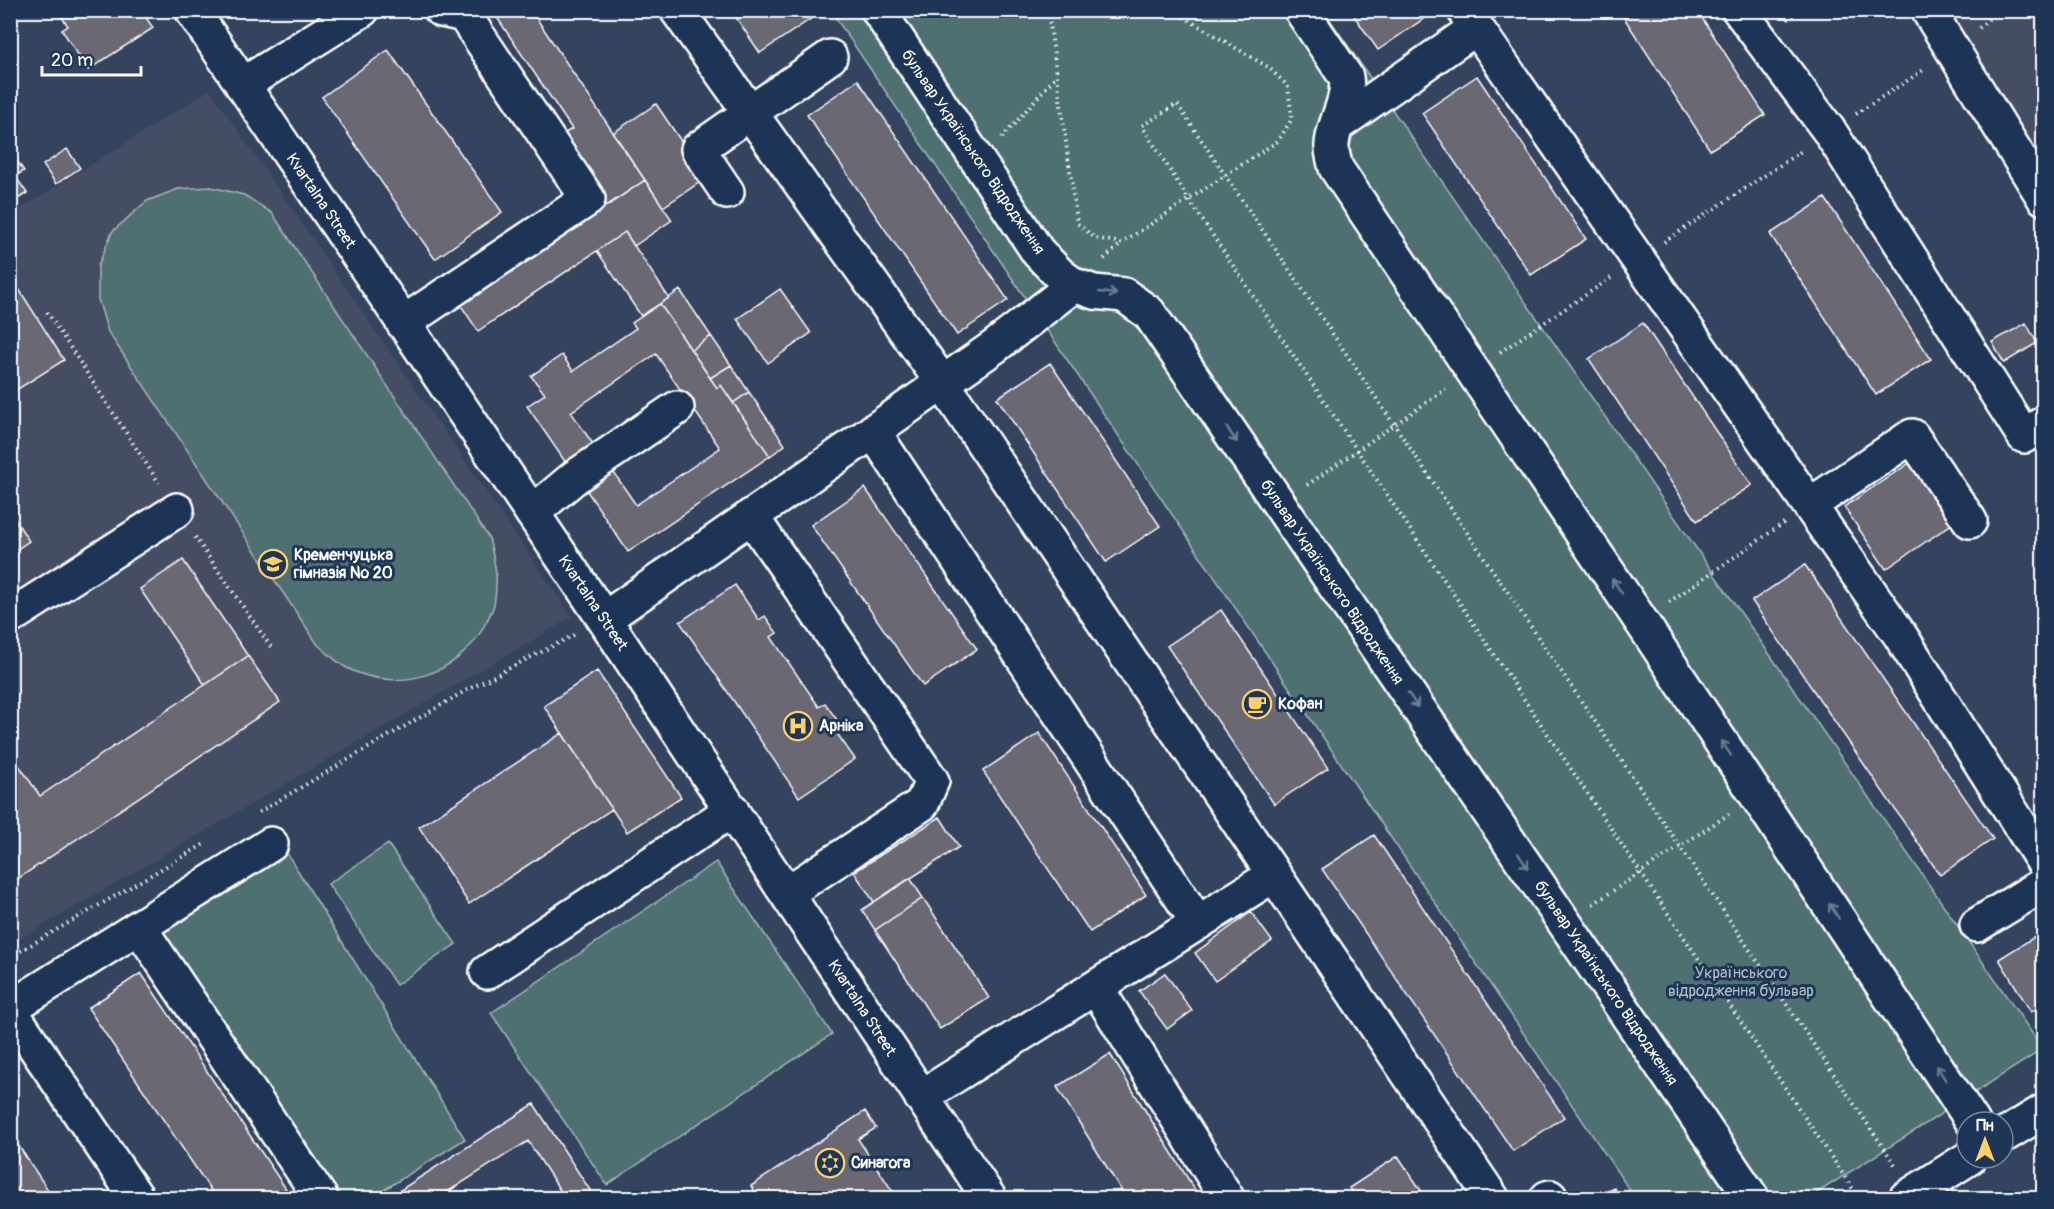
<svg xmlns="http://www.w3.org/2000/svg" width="2054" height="1209" viewBox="0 0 2054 1209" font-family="Pangolin,sans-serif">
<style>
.built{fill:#444e65}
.green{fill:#4f7071;stroke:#a7b8b8;stroke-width:1.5}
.building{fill:#696773;stroke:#fff;stroke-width:1.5}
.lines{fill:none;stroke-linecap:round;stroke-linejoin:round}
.minor-casing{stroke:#fff;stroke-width:38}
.major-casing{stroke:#fff;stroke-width:38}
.path{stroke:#fff;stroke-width:4;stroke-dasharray:1.5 4.5;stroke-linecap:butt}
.minor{stroke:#1d3557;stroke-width:33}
.major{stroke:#1d3557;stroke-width:33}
.oneway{stroke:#6c7c92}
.labels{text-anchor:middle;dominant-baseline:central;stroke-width:6;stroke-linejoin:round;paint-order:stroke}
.street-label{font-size:16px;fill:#fff;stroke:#1d3557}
.poi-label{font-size:16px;font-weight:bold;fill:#fff;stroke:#1d3557;text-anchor:start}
.park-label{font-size:16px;fill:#b0bfbf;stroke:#1d3557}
</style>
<rect width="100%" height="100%" fill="#34445f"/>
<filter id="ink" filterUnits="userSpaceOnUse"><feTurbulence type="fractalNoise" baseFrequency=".0167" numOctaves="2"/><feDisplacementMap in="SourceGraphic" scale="12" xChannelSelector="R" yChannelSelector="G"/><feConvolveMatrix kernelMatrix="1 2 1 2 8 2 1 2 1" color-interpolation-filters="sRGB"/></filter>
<g filter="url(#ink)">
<path class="built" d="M1945 11H2043V172Z
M210 90 572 617 11 944 10 510 18 505 11 494V394L64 360 11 275V252L16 249 11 240V215Z"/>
<path class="green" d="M831 11H1324L2043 1049 1809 1198H1635Z
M211 187 244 195 272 213 489 538C495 564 499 577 494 605 492 612 488 619 484 626 459 675 397 694 347 668 337 663 327 652 318 645L108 332 98 299V266L112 232 147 201 178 189Z
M388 844 456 944 396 985 328 884Z
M285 850 465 1139 371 1198H339L160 934Z
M716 862 832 1034 607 1185 491 1013Z"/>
<path class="building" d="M57 10H141L153 28 88 70 62 30 68 26Z
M492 10H531L645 180 607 206 560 136 572 129Z
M731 10H807L812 18 760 53Z
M1350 10H1430L1432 13 1378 50Z
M1619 10H1697L1765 115 1710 150Z
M388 50 502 212 435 259 322 97Z
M1477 76 1586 239 1531 275 1422 113Z
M858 80 1008 300 957 335 807 115Z
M656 104 706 178 663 207 613 133Z
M67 149 80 168 56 184 43 165Z
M10 151 24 171 10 179Z
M15 176 27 193 10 204V179Z
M645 180 672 220 634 246 625 232 478 331 460 304Z
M1825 198 1931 359 1876 395 1770 234Z
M625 232 669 298 641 316 597 251Z
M10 275 64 360 10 394V354L17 350 10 339Z
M780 289 811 333 768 363 737 319Z
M680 290 711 336 691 350 660 304Z
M660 304 717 388 721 385 770 456 628 552 585 488 612 470 636 505 720 448 656 354 571 412 595 447 568 466 527 406 545 394 531 376 562 355 573 371 636 328 632 323Z
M1643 323 1752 485 1697 521 1589 359Z
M2026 323 2037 343 2004 363 1992 342Z
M711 336 731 365 710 378 691 350Z
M1050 363 1160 526 1106 562 997 398Z
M731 365 749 392 733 403 721 385 717 388 710 378Z
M749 392 785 445 770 456 733 403Z
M1911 462 1953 523 1886 569 1844 507Z
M865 488 977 649 923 686 811 525Z
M10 512 29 541 10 554Z
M183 560 248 656 205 685 140 589Z
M1805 565 1993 839 1940 875 1752 601Z
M735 585 759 620 765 616 777 633 771 637 819 707 825 703 837 720 831 725 855 759 799 797 680 622Z
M1221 610 1328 768 1274 804 1167 646Z
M248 656 280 702 10 884V752L40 796Z
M597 671 681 797 627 832 544 706Z
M562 733 612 809 469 904 419 827Z
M1039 733 1146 895 1090 932 983 771Z
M940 817 959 847 874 902 854 872Z
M1374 835 1564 1117 1513 1151 1322 869Z
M910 878 923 898 875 930 862 910Z
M923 898 989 998 940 1029 875 930Z
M1251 912 1272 941 1215 981 1195 953Z
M2044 931V1005L2031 1012 1999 959Z
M141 973 292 1198H216L88 1008Z
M1165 973 1192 1011 1167 1029 1139 991Z
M1110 1054 1200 1198H1126L1057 1087Z
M534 1104 595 1198H565L528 1141 438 1198H388Z
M865 1111 876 1128 858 1139 897 1198H759L751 1186Z
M10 1133 50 1193 42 1198H10Z
M1398 1156 1426 1198H1356L1349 1188Z
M1614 1188 1620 1198H1597Z"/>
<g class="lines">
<g class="minor-casing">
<path id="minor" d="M192 10 604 619 989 1198
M677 10 942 382 1492 1198
M878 10 1038 252 1060 275 1074 285 1094 292 1124 295 1149 313 1752 1198
M1301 10 1346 77C1350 100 1334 121 1332 144 1331 151 1334 160 1336 168L1641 621 1973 1122
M1464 10 1900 635 2044 863
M1739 10 1830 132 2024 436 2044 423
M1928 10 2044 198
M242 85 362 10
M1337 125 1476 28
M727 192 698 149 830 57
M403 323 588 199 464 15 441 10
M873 431 1198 923
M1810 505 1912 436 1970 521
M532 513 575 477 677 408
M751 516 932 781 922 804 787 893
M10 617 177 510
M604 619 994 347 1074 285
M1977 925 2044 884
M139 927 321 1198
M487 972 732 810
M1096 987 1227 1198
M10 1008 271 844
M10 1010 137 1198
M921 1097 1274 875
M1547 1198 1550 1197"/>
</g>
<g class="major-casing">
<path id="major" d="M2003 1136 2044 1111
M1906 1198 1969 1158"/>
</g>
<path class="path" d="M1048 10 1077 223 1095 238 1122 243 1278 141 1292 119 1288 86 1268 67 1172 10
M1787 19 1800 10
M1979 28 1998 10
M1856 114 1925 69
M1002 138 1056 76
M1664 242 1803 150
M1104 259 1121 244
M47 312 159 483
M1500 352 1611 278
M1307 485 1446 389
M195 537 273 650
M1669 602 1784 523
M259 812 465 691 574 635
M1593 904 1729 814
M10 957 206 843
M1859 1198 1189 200 1142 126 1177 104 1896 1166"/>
<use href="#minor" class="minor"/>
<use href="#major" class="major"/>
</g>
<defs><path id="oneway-shaft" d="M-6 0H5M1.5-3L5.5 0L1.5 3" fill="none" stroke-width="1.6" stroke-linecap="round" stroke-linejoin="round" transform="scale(1.5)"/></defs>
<g class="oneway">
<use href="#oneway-shaft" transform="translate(1108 293) rotate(6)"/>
<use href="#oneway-shaft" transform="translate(1232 435) rotate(56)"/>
<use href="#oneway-shaft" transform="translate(1617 586) rotate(-124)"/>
<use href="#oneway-shaft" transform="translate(1413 700) rotate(56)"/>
<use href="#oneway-shaft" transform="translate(1726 748) rotate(-124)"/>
<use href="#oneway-shaft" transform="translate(1523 861) rotate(56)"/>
<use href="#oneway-shaft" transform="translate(1834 911) rotate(-123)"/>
<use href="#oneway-shaft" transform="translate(1941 1073) rotate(-123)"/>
</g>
</g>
<defs>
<g id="school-ring" transform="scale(1.5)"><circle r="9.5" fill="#1d3557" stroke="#ffd166" stroke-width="1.5"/><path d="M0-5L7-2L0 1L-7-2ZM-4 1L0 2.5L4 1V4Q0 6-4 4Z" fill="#ffd166"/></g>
<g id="cafe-ring" transform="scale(1.5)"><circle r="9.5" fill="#1d3557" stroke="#ffd166" stroke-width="1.5"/><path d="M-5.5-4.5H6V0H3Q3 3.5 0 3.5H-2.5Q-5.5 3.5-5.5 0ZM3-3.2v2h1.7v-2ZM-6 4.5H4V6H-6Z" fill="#ffd166"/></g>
<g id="hospital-ring" transform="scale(1.5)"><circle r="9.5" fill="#1d3557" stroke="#ffd166" stroke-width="1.5"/><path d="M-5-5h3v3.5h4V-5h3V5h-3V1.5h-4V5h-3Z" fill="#ffd166"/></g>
<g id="synagogue-ring" transform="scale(1.5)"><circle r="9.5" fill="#1d3557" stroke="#ffd166" stroke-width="1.5"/><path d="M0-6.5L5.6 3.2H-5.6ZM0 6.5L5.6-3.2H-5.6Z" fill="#ffd166"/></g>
</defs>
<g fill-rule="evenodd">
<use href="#school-ring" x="273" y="564"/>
<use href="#cafe-ring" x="1257" y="704"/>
<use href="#hospital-ring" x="798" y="726"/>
<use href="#synagogue-ring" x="830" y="1163"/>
</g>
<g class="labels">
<g class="street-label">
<text transform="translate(973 152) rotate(56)">бульвар Українського Відродження</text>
<text transform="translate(321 201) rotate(56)">Kvartalna Street</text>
<text transform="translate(1332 582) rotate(56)">бульвар Українського Відродження</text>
<text transform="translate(593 603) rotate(56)">Kvartalna Street</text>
<text transform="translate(1606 983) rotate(56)">бульвар Українського Відродження</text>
<text transform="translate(862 1008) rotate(57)">Kvartalna Street</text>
</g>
<g class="poi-label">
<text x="294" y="555">Кременчуцька<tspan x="294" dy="18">гімназія № 20</tspan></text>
<text x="1278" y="704">Кофан</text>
<text x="819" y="726">Арніка</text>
<text x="851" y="1163">Синагога</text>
</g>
<g class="park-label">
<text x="1741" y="973">Українського<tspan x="1741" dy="18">відродження бульвар</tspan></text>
</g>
</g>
<rect width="2054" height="1209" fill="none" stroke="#1d3557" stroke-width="36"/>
<rect x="18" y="18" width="2018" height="1173" fill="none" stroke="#fff" stroke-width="2" filter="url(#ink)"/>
<g transform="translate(1985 1140)"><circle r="28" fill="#1d3557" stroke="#77869a" stroke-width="1.5"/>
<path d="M0-4.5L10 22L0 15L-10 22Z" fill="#ffd166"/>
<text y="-9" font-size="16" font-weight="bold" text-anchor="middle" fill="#ffffff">Пн</text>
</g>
<path d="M42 66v9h99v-9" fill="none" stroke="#ffffff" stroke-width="3"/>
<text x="51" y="66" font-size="18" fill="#ffffff" stroke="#1d3557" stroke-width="4.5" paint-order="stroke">20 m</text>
</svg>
